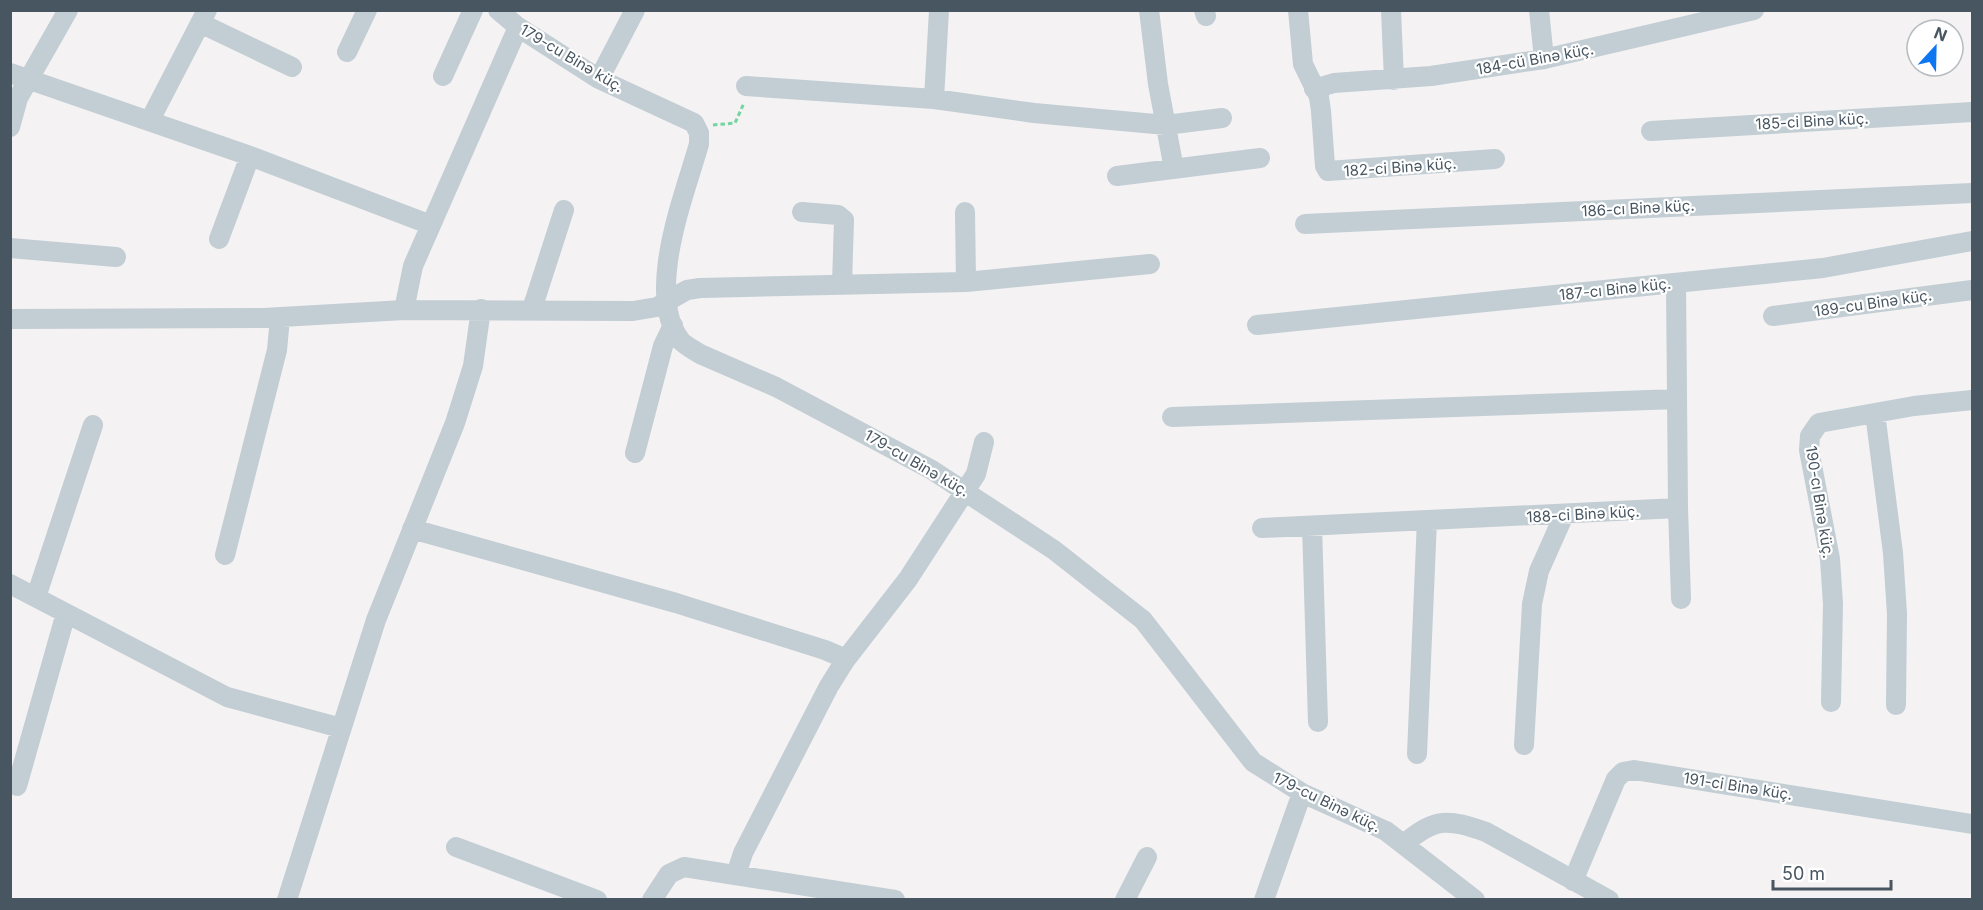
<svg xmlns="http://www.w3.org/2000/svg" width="1983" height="910" viewBox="0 0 1983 910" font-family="Inter,sans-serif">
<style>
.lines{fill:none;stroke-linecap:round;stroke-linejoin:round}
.path{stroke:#75d4a3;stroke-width:3;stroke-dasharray:4.5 3;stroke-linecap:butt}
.minor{stroke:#c2cdd4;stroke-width:20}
.labels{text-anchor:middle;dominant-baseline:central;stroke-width:4.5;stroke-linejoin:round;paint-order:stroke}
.street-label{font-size:15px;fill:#485661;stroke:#fff}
</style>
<rect width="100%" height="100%" fill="#f4f2f2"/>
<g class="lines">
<path class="path" d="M713 125 735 123 744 103"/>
<path class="minor" d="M498 10 518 27 599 79 694 123 699 133V144C685 194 644 295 681 341 686 346 694 350 700 354L776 387 932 470 1054 550 1143 620 1253 762 1302 793 1386 831 1475 900
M1149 10 1158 84 1174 169
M1204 10 1206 16
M1298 10 1303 64 1319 97 1321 111 1325 166 1328 171 1495 159
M1391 10 1394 80
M1539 10 1544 59
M200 23 292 67
M347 52 367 10
M10 73 250 156 431 225
M443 76 473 10
M599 79 635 10
M746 86 934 99 1034 113 1166 125 1222 118
M1314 89 1334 83 1431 76 1544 59 1754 10
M934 99 939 10
M150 120 207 10
M10 127 18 98 68 10
M1651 131 1972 112
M1117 176 1260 158
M802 212 838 215 844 220 842 284
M965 212 966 282
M1305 224 1972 193
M219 239 250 156
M10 248 116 257
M532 309 564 210
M404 310 413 266 518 27
M1773 316 1972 290
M10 319 264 318 404 310 633 311 657 307 687 290 700 288 966 282 1150 264
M1257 325 1823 268 1972 241
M1875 413 1893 553 1897 614 1896 705
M1172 417 1677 399
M635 453 663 346 673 325
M1678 508 1681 599
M1312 526 1318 722
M1262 528 1678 508 1676 283
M412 529 676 603 825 650 846 659
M225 555 277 350 280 318
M10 584 227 697 341 728
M36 597 93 425
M1831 702 1833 604 1830 559 1809 450 1810 436 1819 423 1914 406 1972 400
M1524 745 1532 604 1539 571 1564 515
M1417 754 1427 520
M17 786 66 613
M1405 843C1436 817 1448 819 1486 832L1609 900
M456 847 597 900
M736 875 743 853 829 686 846 659 908 579 976 474 984 442
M1573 881 1616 779 1623 772 1634 770 1972 824
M287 900 376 620 455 423 473 366 481 309
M652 900 669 874 684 867 895 900
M1125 900 1147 857
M1264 900 1302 793"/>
</g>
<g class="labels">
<g class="street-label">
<text transform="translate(572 58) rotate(31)">179-cu Binə küç.</text>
<text transform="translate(1535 59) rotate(-10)">184-cü Binə küç.</text>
<text transform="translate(1812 121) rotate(-3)">185-ci Binə küç.</text>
<text transform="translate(1400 167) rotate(-4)">182-ci Binə küç.</text>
<text transform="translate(1638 208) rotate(-3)">186-cı Binə küç.</text>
<text transform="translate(1615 289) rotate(-6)">187-cı Binə küç.</text>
<text transform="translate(1873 303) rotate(-8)">189-cu Binə küç.</text>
<text transform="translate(917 463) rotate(30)">179-cu Binə küç.</text>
<text transform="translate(1820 502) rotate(81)">190-cı Binə küç.</text>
<text transform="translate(1583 514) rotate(-3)">188-ci Binə küç.</text>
<text transform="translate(1738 786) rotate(9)">191-ci Binə küç.</text>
<text transform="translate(1327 802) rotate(26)">179-cu Binə küç.</text>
</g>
</g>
<rect width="1983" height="910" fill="none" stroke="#485661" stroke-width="24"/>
<g transform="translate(1935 48) rotate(22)"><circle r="28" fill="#ffffff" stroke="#b6bbc0" stroke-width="1.5"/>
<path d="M0-4.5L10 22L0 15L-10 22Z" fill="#0f76f2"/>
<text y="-9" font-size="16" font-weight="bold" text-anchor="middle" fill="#485661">N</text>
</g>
<path d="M1773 880v9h118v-9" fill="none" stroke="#485661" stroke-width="3"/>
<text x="1782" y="880" font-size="18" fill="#485661" stroke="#ffffff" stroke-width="4.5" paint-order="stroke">50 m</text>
</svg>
